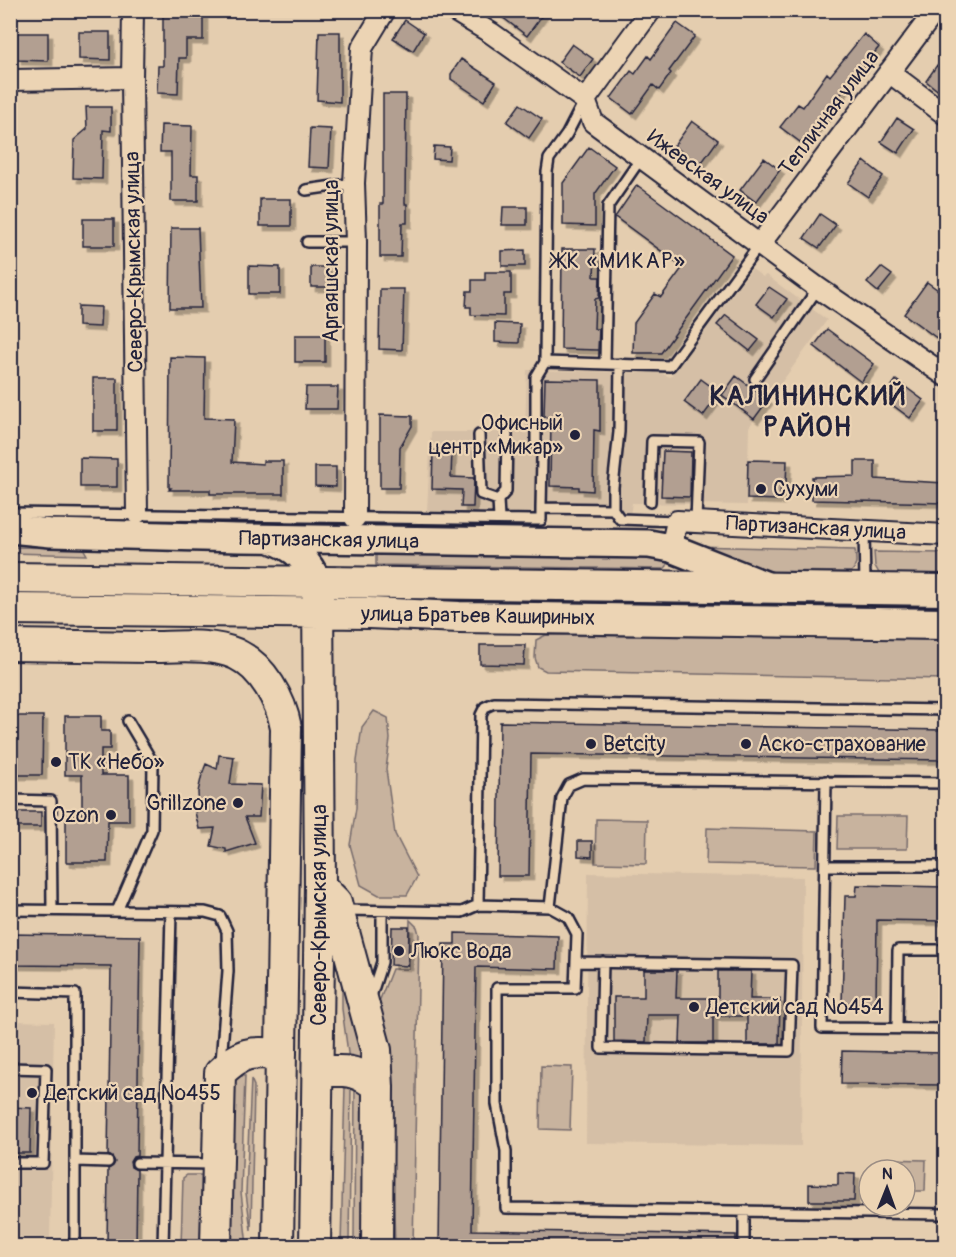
<svg xmlns="http://www.w3.org/2000/svg" width="956" height="1257" viewBox="0 0 956 1257" font-family="Pangolin,sans-serif">
<style>
.built{fill:#d5bfa6}
.green{fill:#c8b39e;stroke:#756a6c;stroke-width:1.5}
.building{fill:#b29f91;stroke:#22223b;stroke-width:1.5;filter:url(#shadow)}
.lines{fill:none;stroke-linecap:round;stroke-linejoin:round}
.lane-casing{stroke:#22223b;stroke-width:14}
.street-casing{stroke:#22223b;stroke-width:24}
.secondary-casing{stroke:#22223b;stroke-width:32}
.primary-casing{stroke:#22223b;stroke-width:34}
.lane{stroke:#ecd4b4;stroke-width:9}
.street{stroke:#ecd4b4;stroke-width:20}
.secondary{stroke:#ecd4b4;stroke-width:27}
.primary{stroke:#ecd4b4;stroke-width:30}
.poi-dot{fill:#22223b;stroke:#ecd4b4;stroke-width:2}
.labels{text-anchor:middle;dominant-baseline:central;stroke-width:4.5;stroke-linejoin:round;paint-order:stroke}
.street-label{font-size:21px;fill:#22223b;stroke:#ecd4b4}
.poi-label{font-size:21px;fill:#22223b;stroke:#ecd4b4;text-anchor:start}
.neighbourhood-label{font-size:22px;letter-spacing:1.5px;fill:#22223b;stroke:#ecd4b4}
.district-label{font-size:27px;font-weight:bold;letter-spacing:1.5px;fill:#22223b;stroke:#ecd4b4}
</style>
<defs>
<filter id="shadow"><feDropShadow dx="4.5" dy="4.5" stdDeviation="0" flood-color="#0004"/></filter>
</defs>
<rect width="100%" height="100%" fill="#e4cdaf"/>
<filter id="ink" filterUnits="userSpaceOnUse"><feTurbulence type="fractalNoise" baseFrequency=".0167" numOctaves="2"/><feDisplacementMap in="SourceGraphic" scale="12" xChannelSelector="R" yChannelSelector="G"/><feConvolveMatrix kernelMatrix="1 2 1 2 8 2 1 2 1" color-interpolation-filters="sRGB"/></filter>
<g filter="url(#ink)">
<path class="built" d="M752 269 763 277 766 275 827 320 749 427 747 505 632 503 630 515 427 511 431 432H525L527 370 661 373 670 377Z
M588 873 803 877 801 1146 586 1143Z
M11 1021 54 1022 50 1238 11 1237Z"/>
<path class="green" d="M695 546 855 550C856 558 858 566 851 572L760 571Z
M11 547 83 548 87 555 11 553Z
M376 550 645 553 667 560V566L664 569 376 565Z
M874 552 945 553V574L879 573 875 566Z
M546 635 945 640V679L546 671 538 667 535 658 536 640Z
M374 711 388 718 390 739 386 769 395 834 417 877 407 895H379L361 885 350 845 356 808 357 761 362 727Z
M838 816H908L907 849H837Z
M596 819 647 820 646 864 595 863Z
M707 828 817 831 816 866 706 864Z
M410 920 417 927 419 934 413 1246H395L389 1045 377 1007 392 969H409Z
M342 955 363 1062 349 1060 342 1009Z
M541 1066 572 1067 570 1130 540 1129Z
M240 1076H245L241 1192 247 1246H231L233 1084 235 1079Z
M251 1079 254 1086 251 1230 246 1193Z
M355 1082 363 1090 362 1246H349L354 1241Z
M345 1086 351 1087 349 1241 341 1246Z
M883 1159 926 1160 925 1191H905V1170H882Z
M187 1175H202L200 1246H181L183 1178Z"/>
<path class="building" d="M493 10H546L527 36Z
M163 15H203V40H186V58H179L178 94 157 93 158 66H163Z
M405 20 424 33 413 51 393 38Z
M677 23 695 36 669 71 671 73 659 90 653 85 632 114 611 98 631 71 635 74 648 56 651 59Z
M79 32H110V60L79 59Z
M319 32H340V102L317 100Z
M17 33H48V61L17 60Z
M864 34 879 47 860 71 858 70 804 145 780 127 798 104 803 107 827 73 830 76Z
M572 44 593 59 580 77 559 62Z
M461 59 496 82 484 101 451 79V74Z
M937 65 945 72V96L926 81Z
M383 94H406L405 204H407V223H402L401 257H380V204H383Z
M520 104 542 119 529 138 507 122Z
M86 107H111V131L103 130 102 179 73 178 74 140 87 129Z
M897 118 914 129 898 153 881 142Z
M692 121 718 140 700 165 674 146Z
M161 125 192 126 191 175H198V201H171V152H160Z
M310 128 331 129 329 168 308 167Z
M434 146 450 147 449 160 433 159Z
M589 147 615 166 595 194V226L563 225V183Z
M764 158 780 170 756 202 740 190Z
M864 161 883 176 868 197 848 183Z
M637 185 732 255 661 353H633L634 323 655 294 661 297 683 267 615 217Z
M260 199H291V226H260Z
M503 207H527V225H502Z
M820 214 836 225 819 248 804 238Z
M83 219H114V246H83Z
M171 228H198L201 308H170Z
M562 249H595L594 277H600L599 298 595 299 594 329H599L598 350 561 349Z
M525 250V266H502V251Z
M249 266 280 267V294H249Z
M311 267H329V287H311Z
M881 267 892 275 878 292 867 283Z
M485 272H511V294H504V316L471 315V307H466L467 291H472V280H485Z
M927 282 945 295V329L938 339 904 314Z
M769 287 787 299 774 317 756 304Z
M380 289H404L402 350 379 349Z
M78 306 101 307 100 327 78 326Z
M726 315 759 340 750 351 717 325Z
M495 323 520 324 519 343 495 342Z
M827 329 874 364 861 382 814 346Z
M295 335H325V362H295Z
M170 357 205 358 204 418 234 419 232 462 263 464V461H283V494H210V490H169L171 488H169Z
M736 376 768 400 754 419 722 395Z
M93 378H117V431H93Z
M545 379 600 380V431L594 430 593 491 579 490V487L550 486 551 418 544 417Z
M701 379 720 393 703 416 684 402Z
M896 380 923 400 910 418 883 398Z
M306 387H338L337 409H305Z
M380 415 412 416V426L400 447 399 488H380Z
M433 450H452L451 477 474 478 473 507H461L462 490 432 489Z
M663 451 691 452 690 497 661 496Z
M80 458 117 459V487H80Z
M748 460 787 461 786 483H781L780 500 747 499Z
M855 461H875V479L945 483V503L812 500V477L855 476Z
M315 467H336V487L315 486Z
M480 645H525L524 665 480 664Z
M10 716H43L42 775H10Z
M65 716H101V731H110V749H101V775H129V821H108L107 862H66V815H82V775H65Z
M500 722 945 730V760L531 754 529 876H498Z
M219 755 234 757 230 784 261 785 259 817H245L255 843 226 852V849L211 846 215 828 199 829 195 812 199 811 198 792 202 774 206 764 217 769Z
M15 812H41V827H14Z
M578 841H592V857L578 856Z
M857 885 945 887V921L877 920 876 1003H842L845 896H856Z
M392 927H409L408 966 391 965Z
M455 933 558 936 557 969 476 967 472 1230 736 1235V1246H439L443 944H455Z
M10 934 140 936 137 1156 133 1157 130 1162 131 1167 137 1170 136 1246H107L108 1169 113 1166 115 1162 112 1157 108 1155 111 966 10 965Z
M644 970H677L676 998H718V971H751L750 999H780L779 1044H747V1016H713V1043H680L681 1015H647L646 1042 614 1041V997H644Z
M842 1051 945 1053V1085L841 1084Z
M10 1107 31 1108 30 1153H10Z
M838 1173 855 1174 854 1201H809V1184L838 1185Z"/>
<g class="lines">
<g class="lane-casing">
<path id="lane" d="M583 103 567 134 549 159 547 172 545 362 670 366 760 244
M306 190 354 183
M307 242H356
M545 362 536 377V442L542 456 541 508 613 509
M605 363 608 206 641 158
M620 364 619 432 613 487V509L620 519 677 521
M755 379 818 288
M479 435 481 494 498 500
M650 502 652 441 699 442 696 521
M10 513 533 520H541V508
M499 519 498 500 506 491 507 434
M864 530 865 584
M826 781 822 1028 946 1029
M946 783 583 779 569 785 562 798 550 907 568 917 577 934 575 988H497V1104L506 1151V1208L946 1214
M10 800 51 801 52 910
M825 866H946
M478 905 481 715 485 707 494 703 946 710
M10 910 205 912 220 916 227 931 228 971 221 1062
M344 910 462 912 478 905 550 907
M117 911 152 830 153 763 128 721
M576 962 792 965 789 1051 601 1048 603 962
M10 992 75 994V1246
M371 996 382 962V911
M897 1028 898 950H946
M10 1068 46 1069 43 1163H10
M75 1161 108 1162
M137 1163 213 1164
M163 1246 171 912
M744 1246V1211"/>
</g>
<g class="street-casing">
<path id="street" d="M133 10 132 78 137 513
M453 10 491 33 585 100 593 122 818 288 946 376
M889 72 946 115
M10 80 132 78
M585 100 651 10
M760 244 936 10
M355 518 356 242 354 183 362 48 385 10
M671 548 677 521 946 535"/>
</g>
<g class="secondary-casing">
<path id="secondary" d="M10 529 51 533 239 538 649 544 671 548 767 586
M273 540C296 548 308 561 318 583"/>
</g>
<g class="primary-casing">
<path id="primary" d="M10 578 946 590
M10 609 369 613 459 617 946 624
M10 645C57 646 103 646 149 647 177 647 210 643 236 654 263 667 281 700 286 728L278 1246
M318 1071C345 1071 356 1068 378 1087L376 1050 338 910 336 902 320 886
M216 1246 220 1073C243 1051 250 1052 281 1054
M315 1246 320 886 318 593
M377 1246 378 1087"/>
</g>
<use href="#lane" class="lane"/>
<use href="#street" class="street"/>
<use href="#secondary" class="secondary"/>
<use href="#primary" class="primary"/>
</g>
</g>
<g class="poi-dot">
<circle cx="575" cy="435" r="6"/>
<circle cx="761" cy="489" r="6"/>
<circle cx="591" cy="744" r="6"/>
<circle cx="746" cy="744" r="6"/>
<circle cx="56" cy="762" r="6"/>
<circle cx="238" cy="803" r="6"/>
<circle cx="111" cy="815" r="6"/>
<circle cx="399" cy="951" r="6"/>
<circle cx="694" cy="1007" r="6"/>
<circle cx="32" cy="1093" r="6"/>
</g>
<g class="labels">
<g class="street-label">
<text transform="translate(829 113) rotate(-53)">Тепличная улица</text>
<text transform="translate(708 177) rotate(36)">Ижевская улица</text>
<text transform="translate(331 261) rotate(-90)">Аргаяшская улица</text>
<text transform="translate(134 262) rotate(-91)">Северо-Крымская улица</text>
<text transform="translate(816 528) rotate(3)">Партизанская улица</text>
<text transform="translate(329 540) rotate(1)">Партизанская улица</text>
<text transform="translate(478 616) rotate(1)">улица Братьев Кашириных</text>
<text transform="translate(319 915) rotate(-90)">Северо-Крымская улица</text>
</g>
<g class="poi-label">
<text x="563" y="423" text-anchor="end">Офисный<tspan x="563" dy="24">центр «Микар»</tspan></text>
<text x="773" y="489">Сухуми</text>
<text x="603" y="744">Betcity</text>
<text x="758" y="744">Аско-страхование</text>
<text x="68" y="762">ТК «Небо»</text>
<text x="226" y="803" text-anchor="end">Grillzone</text>
<text x="99" y="815" text-anchor="end">Ozon</text>
<text x="411" y="951">Люкс Вода</text>
<text x="706" y="1007">Детский сад №454</text>
<text x="44" y="1093">Детский сад №455</text>
</g>
<g class="neighbourhood-label">
<text x="619" y="261">ЖК «МИКАР»</text>
</g>
<g class="district-label">
<text x="808" y="396">КАЛИНИНСКИЙ<tspan x="808" dy="31">РАЙОН</tspan></text>
</g>
</g>
<rect width="956" height="1257" fill="none" stroke="#ecd4b4" stroke-width="36"/>
<rect x="18" y="18" width="920" height="1221" fill="none" stroke="#22223b" stroke-width="2" filter="url(#ink)"/>
<g transform="translate(887 1188) rotate(1)"><circle r="28" fill="#ecd4b4" stroke="#9b8d84" stroke-width="1.5"/>
<path d="M0-4.5L10 22L0 15L-10 22Z" fill="#22223b"/>
<text y="-9" font-size="16" font-weight="bold" text-anchor="middle" fill="#22223b">N</text>
</g>
</svg>
